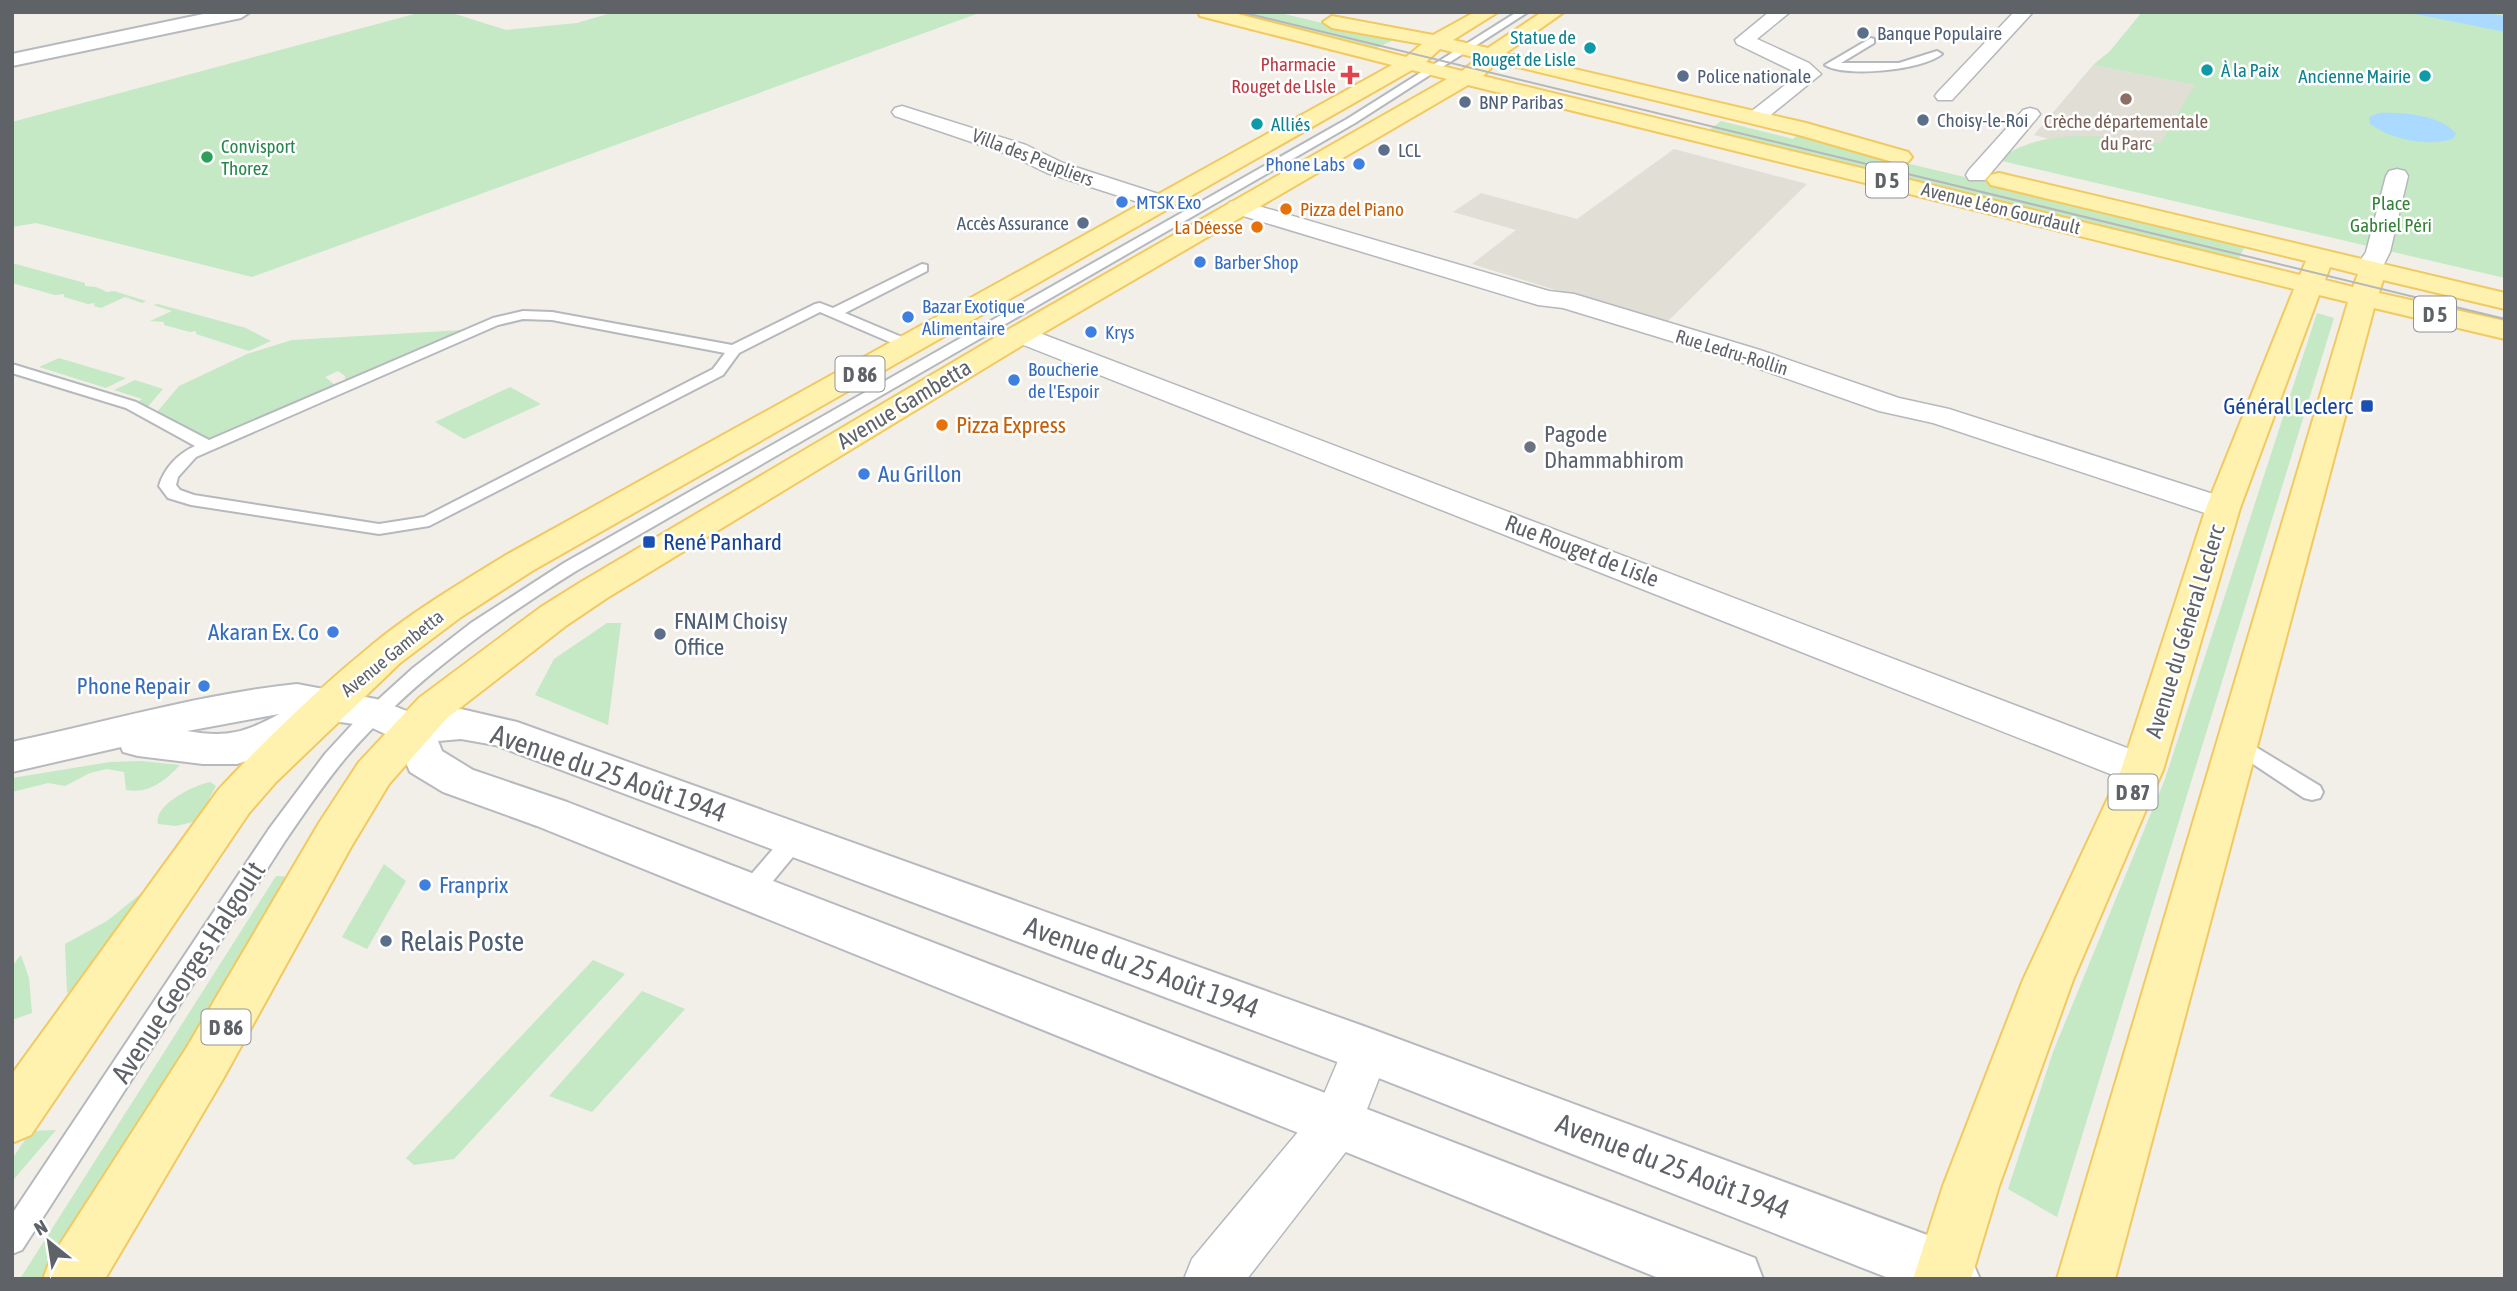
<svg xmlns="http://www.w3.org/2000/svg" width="2517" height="1291" viewBox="0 0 2517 1291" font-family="'Asap Condensed',sans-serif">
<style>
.education{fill:#e1ded6}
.green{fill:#c5e8c5}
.water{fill:#aadaff}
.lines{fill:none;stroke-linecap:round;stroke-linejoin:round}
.lane-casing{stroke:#b5b8bc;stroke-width:4}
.street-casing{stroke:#b5b8bc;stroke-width:3}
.secondary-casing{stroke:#b6babf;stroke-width:4}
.primary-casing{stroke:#f2c960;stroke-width:4}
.lane{fill:#fff;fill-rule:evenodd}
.street{fill:#fff;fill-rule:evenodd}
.secondary{fill:#fff;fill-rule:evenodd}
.primary{fill:#fff2af;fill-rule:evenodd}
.tram{stroke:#b6b7b8;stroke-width:2}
.service-dot{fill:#5c6f8a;stroke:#fff;stroke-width:2.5}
.culture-dot{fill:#0f9aa8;stroke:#fff;stroke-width:2.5}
.health-dot{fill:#e0444e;stroke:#fff;stroke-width:2.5}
.education-dot{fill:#8d6e63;stroke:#fff;stroke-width:2.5}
.leisure-dot{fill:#2e9e5b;stroke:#fff;stroke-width:2.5}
.shop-dot{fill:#3f7fe0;stroke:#fff;stroke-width:2.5}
.food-dot{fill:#e8710a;stroke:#fff;stroke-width:2.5}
.transit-dot{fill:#1a4fb4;stroke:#fff;stroke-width:2.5}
.worship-dot{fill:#6b7280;stroke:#fff;stroke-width:2.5}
.labels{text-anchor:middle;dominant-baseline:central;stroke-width:5;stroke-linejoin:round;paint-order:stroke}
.far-service-label{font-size:19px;fill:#4e5e75;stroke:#fff;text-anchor:start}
.far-culture-label{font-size:19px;fill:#0d838f;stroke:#fff;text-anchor:end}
.far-health-label{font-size:19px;fill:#be3a42;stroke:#fff;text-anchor:end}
.far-education-label{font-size:19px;fill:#785e54;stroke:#fff}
.far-leisure-label{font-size:19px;fill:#27864d;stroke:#fff;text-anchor:start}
.far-street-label{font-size:19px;fill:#5f6368;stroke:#fff}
.far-shop-label{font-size:19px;fill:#366cbe;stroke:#fff;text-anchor:start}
.far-park-label{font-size:19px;fill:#348238;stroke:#fff}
.far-food-label{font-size:19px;fill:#c56008;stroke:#fff;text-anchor:start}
.shield{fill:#fff;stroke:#8f9295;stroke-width:2}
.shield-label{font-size:21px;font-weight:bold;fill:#5f6368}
.street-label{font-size:23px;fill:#5f6368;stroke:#fff}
.transit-label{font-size:23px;fill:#164399;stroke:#fff;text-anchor:end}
.food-label{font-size:23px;fill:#c56008;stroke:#fff;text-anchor:start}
.worship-label{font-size:23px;fill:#5b616d;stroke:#fff;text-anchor:start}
.shop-label{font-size:23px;fill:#366cbe;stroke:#fff;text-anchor:start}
.service-label{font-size:23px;fill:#4e5e75;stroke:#fff;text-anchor:start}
.near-street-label{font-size:28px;fill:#5f6368;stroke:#fff}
.near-service-label{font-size:28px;fill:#4e5e75;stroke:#fff;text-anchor:start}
</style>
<rect width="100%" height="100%" fill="#f1efe8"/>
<path class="education" d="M2093 65 2196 85 2160 143 2097 137 2049 139 2034 135Z
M1674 149 1807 184 1665 324 1472 264 1516 230 1453 212 1481 193 1577 219Z"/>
<path class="green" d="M422 12H449L506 30 577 23 614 12H982L252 277 36 223 12 227V122Z
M1224 12H1276L1356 31 1397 38 1375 49Z
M2142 12H2505V278L1998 160C2042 126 2108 136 2160 143L2195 85 2093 65 2110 51Z
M1721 121 1793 139 1799 133 1847 149 2246 244 2238 260 1704 134Z
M12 263 85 283V286L96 287 107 292 114 291 146 301 142 303 125 297 101 308 94 306 95 303 88 304 64 297V294L55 295 12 283Z
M158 304 246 328 271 341 249 351 196 334V331L190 332 164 325V322L150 321 172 311 153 305Z
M2317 313 2334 318 2057 1217 2008 1189 2053 1052 2165 779Z
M462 330 345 380V376L338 371 325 377 335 385 209 440 157 412 179 386 247 354 292 340Z
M59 358 126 378 106 388 39 367Z
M135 380 163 389 145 410 134 404 142 399 114 390Z
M510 387 541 404 464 439 435 422Z
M607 623H621L608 725 535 695 554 659Z
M141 761 180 765C165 781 149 794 126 790L124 772 107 769 90 773 65 786 48 783 12 792V778L110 762Z
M210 782 216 786 197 821 176 826 158 824C153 805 194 785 210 782Z
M384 864 406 881 367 949 342 937Z
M276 876 292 877 41 1279H20Z
M144 891 80 985 67 993 65 944 107 921Z
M21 955 29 978 32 1013 12 1020V966Z
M593 960 625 974 454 1159 414 1165 406 1158Z
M642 991 685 1009 592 1112 549 1096Z
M56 1130 15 1178 12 1182V1159L31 1131Z"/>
<path class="water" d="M2349 12H2479L2505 16V32L2415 14Z
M2379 113C2402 112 2442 115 2456 134L2454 138C2430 148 2390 139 2370 124L2369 117Z"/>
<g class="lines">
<g class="lane-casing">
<path id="lane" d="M1517 12H1528L1355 123 576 571C493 623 413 680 348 755 325 782 305 812 285 841L22 1250 12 1254V1214L269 829 325 754 359 717 413 668 471 623 564 563 1347 119Z
M1871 38 1874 39V43L1841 63H1899L1937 51 1942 54C1923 70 1845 78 1825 65Z
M922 264 927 265V271L845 313 916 343 918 346 916 349H906L820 312 739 353 723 375 429 526 379 534 191 505 168 498 159 486C164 468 179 453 195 446L126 408 12 373V364L136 402 209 440 493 318 523 311 552 312 732 345 815 304 820 303 833 308ZM523 319 552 320 725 353 713 369 424 517 379 524 194 495 180 490 176 485 178 477 196 457 498 325Z
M2236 735 2320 786 2323 792 2320 798 2312 800 2304 798 2229 748 2226 743 2229 738Z
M794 831 802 834 805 840 802 846 758 899 750 901 742 899 738 892 742 885 786 834Z"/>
</g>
<g class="street-casing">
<path id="street" d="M1769 12H1790L1757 39 1809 63 1821 74 1762 122H1748L1745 118 1748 114 1799 74 1737 44 1735 40Z
M2014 12H2033L1952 100H1938L1935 96 1938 92Z
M902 106 1026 145 1063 163 1171 198 1175 203 1171 208 1163 210 1047 173 1010 155 895 116 892 112 895 108Z
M2030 108 2037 110 2040 114 2037 118 1985 180H1969L1966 175 1969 170 2023 110Z
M2397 169 2405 171 2408 176 2390 252 2384 264 2385 270 2381 275 2372 278 2363 275 2358 264 2366 252 2386 176 2389 171Z
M1238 200 1549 291 1574 294 1760 350 1899 398 1949 409 2235 501 2239 508 2235 515 2223 518 2211 515 1933 423 1879 411 1740 362 1563 308 1538 305 1230 212 1226 207 1230 202Z
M1021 326 2156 759 2162 770 2156 781 2142 785 2128 781 1011 340 1007 334 1011 328Z
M1366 1028 1383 1035 1390 1050 1355 1140 1247 1279H1184L1192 1259 1318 1108 1349 1035Z"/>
</g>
<g class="secondary-casing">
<path id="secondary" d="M213 12H250L241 18 12 66V54Z
M297 684 376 699 417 715 461 709 517 722 1366 1027 1946 1242 1967 1250 1980 1279H1891L1348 1066 495 745 461 739 438 741 442 751 473 770 567 802 1734 1250 1755 1258 1763 1279H1661L537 826 443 792 410 772 396 739 368 726 333 721 277 751 237 764H203L138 756 123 752 121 747 12 772V742C107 722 201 694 297 684ZM279 714C245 733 226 738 187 731Z"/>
</g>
<g class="primary-casing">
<path id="primary" d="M1198 12H1230L1406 57 1422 44 1332 28 1323 22 1332 16 1433 35 1475 12H1498L1453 40 1488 48 1542 12H1564L1506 53 1806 123 1908 152 1912 157 1908 162 1900 164 1799 135 1497 62 1483 76 2300 275 2306 261 1991 185 1987 180 1991 175 1999 173 2505 293V309L2383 280 2379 293 2505 321V339L2374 308 2115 1279H2057L2348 302 2319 295 2240 508 2163 770 2073 980 1999 1186 1971 1279H1913L1943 1186 2023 980 2121 770 2206 508 2294 289 1468 85 1031 340 607 598 567 625 447 718 389 784 351 847 223 1079 105 1279H43L51 1258 187 1047 319 823 359 762 419 698 541 607 581 582 1011 328 1447 79 1412 70 532 571 461 617 400 663 276 782 249 813 31 1135 12 1143V1074L219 789C266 739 318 689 372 645 413 611 461 583 506 555L1392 65 1200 16ZM1440 49 1478 58 1462 71 1426 62ZM2330 267 2358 274 2353 287 2325 280Z"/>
</g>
<use href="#lane" class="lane"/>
<use href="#street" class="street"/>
<use href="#secondary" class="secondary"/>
<use href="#primary" class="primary"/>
<path class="tram" d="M1241 12 2505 319"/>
</g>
<g class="service-dot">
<circle cx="1863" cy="33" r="7"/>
<circle cx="1683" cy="76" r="7"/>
<circle cx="1465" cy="102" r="7"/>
<circle cx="1923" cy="120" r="7"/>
<circle cx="1384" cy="150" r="7"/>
<circle cx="1083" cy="223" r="7"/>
<circle cx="660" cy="634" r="7"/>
<circle cx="386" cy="941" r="7"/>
</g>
<g class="culture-dot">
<circle cx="1590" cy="48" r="7"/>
<circle cx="2207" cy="70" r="7"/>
<circle cx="2425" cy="76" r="7"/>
<circle cx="1257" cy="124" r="7"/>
</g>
<path class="health-dot" d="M1346.5 64.5h7v7h7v7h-7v7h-7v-7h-7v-7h7z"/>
<circle class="education-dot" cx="2126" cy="99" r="7"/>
<circle class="leisure-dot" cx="207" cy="157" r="7"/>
<g class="shop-dot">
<circle cx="1359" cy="164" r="7"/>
<circle cx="1122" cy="202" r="7"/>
<circle cx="1200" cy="262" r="7"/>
<circle cx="908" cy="317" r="7"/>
<circle cx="1091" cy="332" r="7"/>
<circle cx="1014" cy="380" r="7"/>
<circle cx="864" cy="474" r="7"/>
<circle cx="333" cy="632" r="7"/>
<circle cx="204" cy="686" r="7"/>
<circle cx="425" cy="885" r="7"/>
</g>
<g class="food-dot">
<circle cx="1286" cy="209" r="7"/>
<circle cx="1257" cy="227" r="7"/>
<circle cx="942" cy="425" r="7"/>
</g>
<g class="transit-dot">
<rect x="2360" y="399" width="14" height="14" rx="3.5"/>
<rect x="642" y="535" width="14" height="14" rx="3.5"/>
</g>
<circle class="worship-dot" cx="1530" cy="447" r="7"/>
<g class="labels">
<g class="far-service-label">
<text x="1877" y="33">Banque Populaire</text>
<text x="1697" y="76">Police nationale</text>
<text x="1479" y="102">BNP Paribas</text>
<text x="1937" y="120">Choisy-le-Roi</text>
<text x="1398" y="150">LCL</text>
<text x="1069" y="223" text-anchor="end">Accès Assurance</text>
</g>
<g class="far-culture-label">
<text x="1576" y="37">Statue de<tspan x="1576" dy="22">Rouget de Lisle</tspan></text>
<text x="2221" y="70" text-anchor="start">À la Paix</text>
<text x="2411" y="76">Ancienne Mairie</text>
<text x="1271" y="124" text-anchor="start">Alliés</text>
</g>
<g class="far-health-label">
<text x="1336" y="64">Pharmacie<tspan x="1336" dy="22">Rouget de LIsle</tspan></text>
</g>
<g class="far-education-label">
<text x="2126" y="121">Crèche départementale<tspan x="2126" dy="22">du Parc</tspan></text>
</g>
<g class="far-leisure-label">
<text x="221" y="146">Convisport<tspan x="221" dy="22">Thorez</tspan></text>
</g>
<g class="far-street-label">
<text transform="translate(1033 157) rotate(21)">Villa des Peupliers</text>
<text transform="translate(2001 208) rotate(14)">Avenue Léon Gourdault</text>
<text transform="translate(1732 352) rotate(17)">Rue Ledru-Rollin</text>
<text transform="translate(392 653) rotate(-39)">Avenue Gambetta</text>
</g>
<g class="far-shop-label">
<text x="1345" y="164" text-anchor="end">Phone Labs</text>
<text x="1136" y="202">MTSK Exo</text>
<text x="1214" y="262">Barber Shop</text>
<text x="922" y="306">Bazar Exotique<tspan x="922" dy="22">Alimentaire</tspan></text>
<text x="1105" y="332">Krys</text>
<text x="1028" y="369">Boucherie<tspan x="1028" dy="22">de l'Espoir</tspan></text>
</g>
<g class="far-park-label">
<text x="2391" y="203">Place<tspan x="2391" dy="22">Gabriel Péri</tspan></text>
</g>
<g class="far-food-label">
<text x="1300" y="209">Pizza del Piano</text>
<text x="1243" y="227" text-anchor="end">La Déesse</text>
</g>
<g class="shield">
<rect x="1866" y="162.5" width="42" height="35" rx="5"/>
<rect x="2414" y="296.5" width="42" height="35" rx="5"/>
<rect x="835.5" y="356.5" width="49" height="35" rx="5"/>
<rect x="2108.5" y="774.5" width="49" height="35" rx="5"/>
<rect x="201.5" y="1009.5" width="49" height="35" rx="5"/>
</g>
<g class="shield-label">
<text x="1887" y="180">D 5</text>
<text x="2435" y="314">D 5</text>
<text x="860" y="374">D 86</text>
<text x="2133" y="792">D 87</text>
<text x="226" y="1027">D 86</text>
</g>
<g class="street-label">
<text transform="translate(904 404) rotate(-31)">Avenue Gambetta</text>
<text transform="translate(1582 551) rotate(21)">Rue Rouget de Lisle</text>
<text transform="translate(2185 631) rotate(-73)">Avenue du Général Leclerc</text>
</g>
<g class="transit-label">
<text x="2353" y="406">Général Leclerc</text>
<text x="663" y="542" text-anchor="start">René Panhard</text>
</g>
<g class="food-label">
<text x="956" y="425">Pizza Express</text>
</g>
<g class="worship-label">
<text x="1544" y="434">Pagode<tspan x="1544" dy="26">Dhammabhirom</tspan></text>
</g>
<g class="shop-label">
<text x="878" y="474">Au Grillon</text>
<text x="319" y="632" text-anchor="end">Akaran Ex. Co</text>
<text x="190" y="686" text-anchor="end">Phone Repair</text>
<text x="439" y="885">Franprix</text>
</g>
<g class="service-label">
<text x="674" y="621">FNAIM Choisy<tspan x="674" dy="26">Office</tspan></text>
</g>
<g class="near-street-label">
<text transform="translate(609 773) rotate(19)">Avenue du 25 Août 1944</text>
<text transform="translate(1142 967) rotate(20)">Avenue du 25 Août 1944</text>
<text transform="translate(188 972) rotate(-57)">Avenue Georges Halgoult</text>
<text transform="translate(1673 1166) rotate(21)">Avenue du 25 Août 1944</text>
</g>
<g class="near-service-label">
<text x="400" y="941">Relais Poste</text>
</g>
</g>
<rect width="2517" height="1291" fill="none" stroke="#5f6368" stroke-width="28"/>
<g transform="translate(49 1242) rotate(330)" stroke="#ffffff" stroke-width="5" paint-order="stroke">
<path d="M0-5L12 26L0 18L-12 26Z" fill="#5f6368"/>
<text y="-10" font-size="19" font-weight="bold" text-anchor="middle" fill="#5f6368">N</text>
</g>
</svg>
